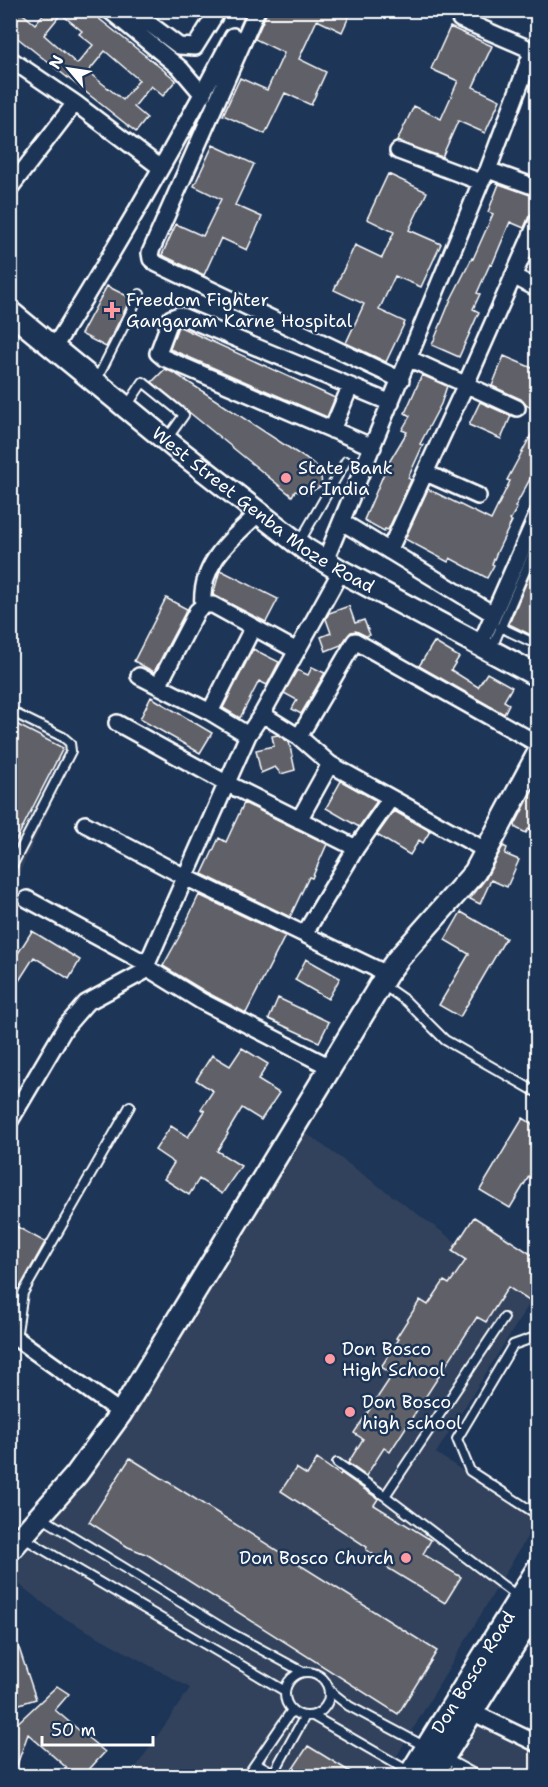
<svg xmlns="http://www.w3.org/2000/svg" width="548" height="1787" viewBox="0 0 548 1787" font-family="'Shantell Sans',sans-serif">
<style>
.built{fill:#30425c}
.building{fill:#5e6068;stroke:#fff;stroke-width:1.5;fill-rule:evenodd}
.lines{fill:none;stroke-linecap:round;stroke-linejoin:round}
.lane-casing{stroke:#fff;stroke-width:12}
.street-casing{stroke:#fff;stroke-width:20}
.secondary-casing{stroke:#fff;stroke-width:26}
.lane{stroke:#1d3557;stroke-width:8}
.street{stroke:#1d3557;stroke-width:15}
.secondary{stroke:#1d3557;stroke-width:21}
.poi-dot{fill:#ff9aa2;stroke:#1d3557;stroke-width:2}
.labels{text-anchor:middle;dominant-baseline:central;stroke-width:5;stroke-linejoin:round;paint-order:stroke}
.poi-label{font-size:18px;fill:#fff;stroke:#1d3557;text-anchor:start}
.street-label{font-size:18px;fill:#fff;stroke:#1d3557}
</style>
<rect width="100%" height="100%" fill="#1d3557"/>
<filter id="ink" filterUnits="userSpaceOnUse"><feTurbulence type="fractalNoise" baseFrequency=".0167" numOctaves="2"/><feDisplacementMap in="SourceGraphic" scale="12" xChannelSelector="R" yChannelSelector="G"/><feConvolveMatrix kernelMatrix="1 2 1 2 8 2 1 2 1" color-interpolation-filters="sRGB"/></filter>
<g filter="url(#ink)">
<path class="built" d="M11 711 78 747 11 891Z
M306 1133 533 1298 436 1453 537 1520 385 1776H130L190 1688 57 1614 11 1578 10 1573 128 1420Z
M474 1719 537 1748V1776H439Z"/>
<path class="building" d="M10 10H18L35 24 47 10H88L176 80 163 96 151 86 134 107 147 118 136 132 10 32ZM61 14 82 31 79 34 93 45 77 64 44 35ZM105 51 139 80 123 100 88 72Z
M268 10H352L342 32 317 20 299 59 326 72 311 105 285 93 265 134 223 115 240 78 267 90 284 53 255 39Z
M450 27 492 46 473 87 500 100 485 133 458 121 442 157 397 141 414 106 441 119 458 81 431 69Z
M213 145 254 164 235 205 262 217 247 250 221 238 204 275 162 255 176 224 203 236 221 199 194 186Z
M388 174 427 192 409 230 441 244 421 287 395 276 379 310 405 322 386 362 346 343 364 304 334 290 355 245 382 258 394 232 367 219Z
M499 184 537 197V210L529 216 524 228 510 222 492 265 490 264 477 293 480 294 473 309 479 312 459 357 432 345 451 299 472 258 473 259 493 214 488 212Z
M107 286 131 298 106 347 81 334Z
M178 326 335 398 327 417 170 349Z
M504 356 537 370V411L526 405 521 399 492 386Z
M165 369 176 374 320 468 322 485 308 494 295 491 292 496 152 382Z
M422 375 447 386 441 404 420 444 423 445 408 478 411 480 388 530 385 529 384 531 364 520 388 464 407 432 402 430 410 416 405 413Z
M480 402 511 416 501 439 469 425Z
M537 424V466L515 507 517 508 510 520 512 521 498 550 492 564 494 565 487 578 450 558 448 562 405 539 428 489 491 520 510 481 507 480Z
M537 557V638L509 624Z
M220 570 278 599 266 622 213 595Z
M166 598 187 609 154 672 134 661Z
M349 606 355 623 364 620 370 635 366 636 356 631 351 632 341 645 326 651 321 637 331 633 326 619 329 613Z
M434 642 459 657 451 670 478 687 487 673 512 687 504 701 509 704 504 714 419 666Z
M253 649 279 662 267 685 259 681 240 718 223 708Z
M312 667 325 673 301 714 292 709 297 700 284 693 297 670 308 675Z
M151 697 212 733 200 753 140 719Z
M10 721 63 748 10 852Z
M278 735 289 742 295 770 281 774 275 767 261 773 256 750 274 746 272 736Z
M341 781 377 801 359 827 326 808Z
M537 782V832L529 828 526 833 516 828 515 825Z
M244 803 327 844 312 878 309 877 290 917 202 874 219 838 226 842Z
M394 811 430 831 423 843 419 840 410 855 377 835Z
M503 846 507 848 505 854 519 860 507 887 491 880 480 904 470 899 486 878Z
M199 895 285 936 246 1013 206 992 163 966 179 937Z
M461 912 506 938 460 1017 439 1005 469 954 445 940Z
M32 931 80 960 69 979 34 957 10 995V966Z
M306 959 340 978 328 999 295 980Z
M278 998 329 1022 319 1042 269 1019Z
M242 1048 268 1064 258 1080 279 1093 261 1120 242 1108 227 1133 228 1134 217 1151 241 1166 222 1194 199 1179 189 1195 164 1179 174 1163 155 1150 171 1126 188 1137 205 1111 201 1109 213 1091 196 1080 212 1055 230 1066Z
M523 1118 537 1127V1163L510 1208 480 1190Z
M474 1217 537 1258V1306L508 1287 486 1322 477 1317 390 1452 384 1448 366 1476 348 1463 363 1439 354 1433 393 1374 381 1367 399 1339 396 1338 420 1300 428 1305 444 1281 449 1284 466 1260 452 1251Z
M10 1223 45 1242 18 1291 10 1287Z
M130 1458 437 1651 398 1714 148 1555 128 1547 89 1522Z
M317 1459 340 1475 341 1473 378 1499 374 1505 431 1540 423 1554 461 1577 445 1603 386 1567 388 1563 366 1550 367 1547 281 1491 296 1468 307 1475Z
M10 1630H13L36 1699 10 1707Z
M57 1686 69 1694 55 1710 105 1752 83 1776H76L28 1734 13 1776H10V1730Z
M308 1746 357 1776H288Z"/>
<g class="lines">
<g class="lane-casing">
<path id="lane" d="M96 381 140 294
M127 406 143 382 184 415 167 439
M299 543 346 461
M500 627 538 645
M491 650 538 541
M10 711 63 737 70 743 71 751 10 870
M383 985 406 1001 445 1040 538 1093
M538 1336 513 1345 457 1439 470 1471 538 1515
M16 1338 23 1293 130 1106
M337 1463 385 1496 518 1597
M385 1496 504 1318
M41 1517 231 1633 303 1672
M10 1528 22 1537 285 1691
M285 1694a22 22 0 1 1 44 0a22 22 0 1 1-44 0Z
M330 1691 349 1706 424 1746
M313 1716 410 1772
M445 1758 478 1776
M256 1763 274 1773
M247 1776 292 1710
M272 1776 305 1716
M450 1776 457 1765"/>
</g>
<g class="street-casing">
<path id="street" d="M109 10 181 69 203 95
M131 10 179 46 195 47 218 10
M257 10 150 253 151 259 157 264 401 380
M10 59 75 103 161 168
M398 151 481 182
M488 170 538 188
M10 188 75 103
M513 276 538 289
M53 349C117 247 177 143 233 36
M410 359 517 408
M332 430 350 387
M373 447 164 358 158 353 171 318 179 315 391 403
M426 473 478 496
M342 522 493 614
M389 551 466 384 538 220
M325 561 481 182 488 170 531 55 525 47 460 19
M203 607C199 564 230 540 259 513
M480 645 538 513
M139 676 210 712 248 735
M158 686 197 611 204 605H213L297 651
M210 712 253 627
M262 714 299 737 330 764 487 851
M117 723 226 783 356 848
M299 737 355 641 538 744
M299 820 330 764
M85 824 185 877 387 974
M27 899 147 964
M305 933 356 848 391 798
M332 1068 201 1001 149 969 147 964 248 735 262 714 341 571
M10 1121 66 1026 86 1003 149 969
M10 1334 121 1413
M472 1712 538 1744"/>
</g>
<g class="secondary-casing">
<g id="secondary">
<path id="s1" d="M10 312 178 450 305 549 341 571 538 676"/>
<path d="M10 1550 76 1475 121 1413 387 974 398 959 475 872 538 754"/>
<path id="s2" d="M409 1776 538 1568"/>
<path d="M432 1776 538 1606"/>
</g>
</g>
<use href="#lane" class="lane"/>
<use href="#street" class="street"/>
<use href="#secondary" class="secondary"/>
</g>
</g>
<g class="poi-dot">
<path d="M109 301h6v6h6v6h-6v6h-6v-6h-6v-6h6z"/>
<circle cx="286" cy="478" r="6"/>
<circle cx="330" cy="1359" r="6"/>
<circle cx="350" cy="1412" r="6"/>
<circle cx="406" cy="1558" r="6"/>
</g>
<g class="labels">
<g class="poi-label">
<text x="126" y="300">Freedom Fighter<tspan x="126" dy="21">Gangaram Karne Hospital</tspan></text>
<text x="298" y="468">State Bank<tspan x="298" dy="21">of India</tspan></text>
<text x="342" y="1349">Don Bosco<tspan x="342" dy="21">High School</tspan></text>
<text x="362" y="1402">Don Bosco<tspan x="362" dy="21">high school</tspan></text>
<text x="394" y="1558" text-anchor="end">Don Bosco Church</text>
</g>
<g class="street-label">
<text stroke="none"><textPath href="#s1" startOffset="322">West Street Genba Moze Road</textPath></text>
<text stroke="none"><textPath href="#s2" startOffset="122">Don Bosco Road</textPath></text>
</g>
</g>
<rect width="548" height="1787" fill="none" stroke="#1d3557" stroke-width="36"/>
<rect x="18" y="18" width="512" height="1751" fill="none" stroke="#fff" stroke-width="2" filter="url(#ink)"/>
<g transform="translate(69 69) rotate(299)" stroke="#1d3557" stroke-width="4.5" paint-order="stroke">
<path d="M0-4.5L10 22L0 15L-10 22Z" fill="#ffffff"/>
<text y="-9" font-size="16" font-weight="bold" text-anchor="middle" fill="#ffffff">N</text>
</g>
<path d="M42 1736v9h111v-9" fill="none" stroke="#ffffff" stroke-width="3"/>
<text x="51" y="1736" font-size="18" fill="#ffffff" stroke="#1d3557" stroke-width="4.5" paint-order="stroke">50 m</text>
</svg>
